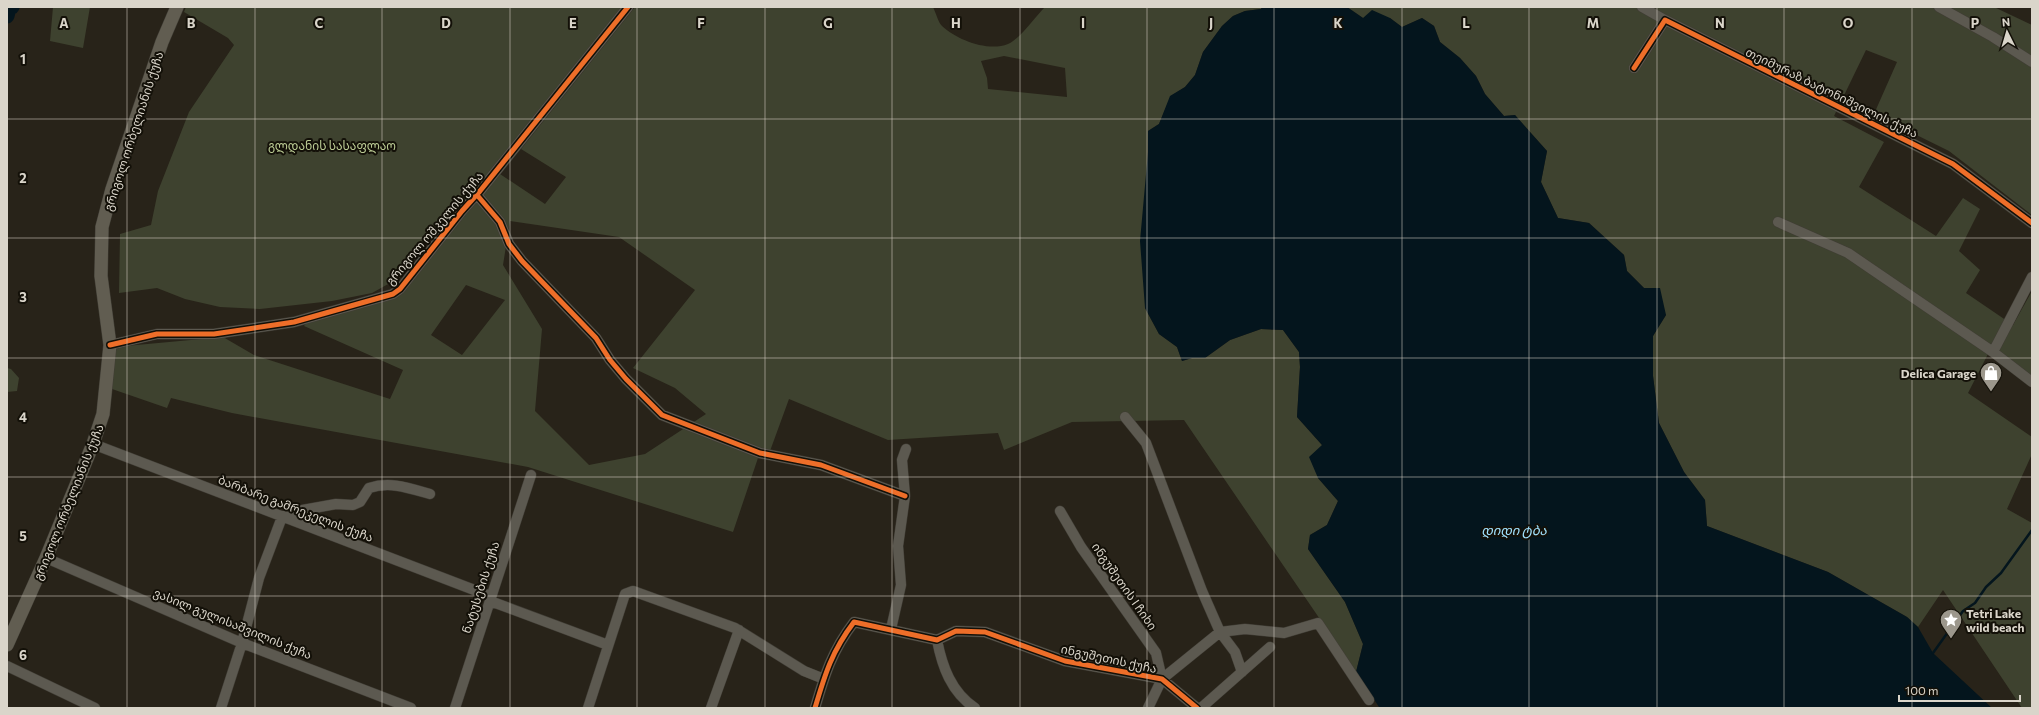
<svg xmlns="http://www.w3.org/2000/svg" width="2039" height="715" viewBox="0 0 2039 715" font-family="Commissioner,'Noto Sans Georgian',sans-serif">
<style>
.green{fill:#3e422f;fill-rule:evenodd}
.water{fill:#04151d}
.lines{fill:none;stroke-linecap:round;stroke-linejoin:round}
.stream{stroke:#04151d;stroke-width:2.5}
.river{stroke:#04151d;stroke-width:15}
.minor-casing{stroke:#403d35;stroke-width:11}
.major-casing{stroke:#403d35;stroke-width:14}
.minor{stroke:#5c5950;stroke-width:10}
.major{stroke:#615d51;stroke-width:13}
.cycleway-casing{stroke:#131008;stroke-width:8}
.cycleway{stroke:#ee6e29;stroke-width:5}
.grid{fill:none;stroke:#dad5ca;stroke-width:1;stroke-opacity:0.55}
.labels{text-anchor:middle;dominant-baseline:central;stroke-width:4;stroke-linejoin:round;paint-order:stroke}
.street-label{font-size:12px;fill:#dad5ca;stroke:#131008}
.park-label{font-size:12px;fill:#bbcb94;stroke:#131008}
.poi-label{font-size:12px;font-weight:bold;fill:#dad5ca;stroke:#131008;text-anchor:end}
.water-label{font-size:13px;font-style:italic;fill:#a1e3ff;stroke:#131008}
.grid-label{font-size:13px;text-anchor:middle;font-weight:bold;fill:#dad5ca;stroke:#131008;stroke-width:4;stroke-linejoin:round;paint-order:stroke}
</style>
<rect width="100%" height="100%" fill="#282319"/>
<path class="green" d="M53 7H90L83 48 50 41Z
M186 7H622L489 172 390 283 372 293 332 301 260 309 220 307 185 299 157 288 119 293 120 234 151 225 158 191 189 112 234 45 228 38 184 12Z
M635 7H933C936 13 938 22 942 26 957 40 988 52 1008 44 1022 37 1034 18 1045 7H1262L1261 9 1245 11 1233 16 1222 26 1203 52 1195 75 1185 87 1171 96 1159 124 1148 131 1145 308 1159 334 1177 347 1182 361 1192 358H1205L1230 340 1261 329 1283 330 1299 352 1300 367 1297 417 1322 445 1318 478 1338 501 1327 525 1310 535 1308 549 1345 602 1363 644 1356 672 1184 420 1072 422 1004 450 998 433 888 440 789 399 770 451 757 447 758 458 733 532 528 467 232 413 171 398 167 408 112 389 115 347 223 337 254 355 390 399 403 370 304 326 308 321 393 297 500 174 545 204 566 177 521 149ZM1004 56 1065 68 1067 97 988 89 987 78 981 61ZM510 221 619 237 695 290 633 368 675 388 706 414 645 454 589 465 535 411 542 329 503 265ZM466 285 505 300 462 355 431 335Z
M1347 7H1994L2032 25V215L1949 151 1874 114 1897 62 1866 50 1834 116 1884 142 1859 187 1936 236 1963 198 1980 209 1959 251 1980 270 1966 293 2013 325 2032 291V380L1985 342 1855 252 1849 258 1988 354 1968 393 2032 437V454L2007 509 2032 523V708H2022L1943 590 1918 627 1907 617 1828 572 1707 526 1705 500 1684 472 1659 423 1653 376V336L1666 315 1644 288 1627 271 1624 255 1589 223 1558 218 1541 182 1547 151 1515 115 1504 116 1485 94 1476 76 1460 58 1440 42 1434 26 1422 18 1402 27 1390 18H1363Z
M7 368 11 369 19 378 17 391 7 392Z"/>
<path class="water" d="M1262 7H1347L1363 18 1372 10 1390 18 1402 27 1422 18 1434 26 1440 42 1460 58 1476 76 1485 94 1504 116 1515 115 1547 151 1541 182 1558 218 1589 223 1624 255 1627 271 1644 288H1660L1666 315 1653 336V376L1659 423 1684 472 1705 500 1707 526 1828 572 1907 617 1918 627 1933 653 1992 708 1379 707 1356 672 1363 644 1345 602 1308 549 1310 535 1327 525 1338 501 1318 478 1309 457 1322 445 1297 417 1300 367 1299 352 1283 330 1261 329 1230 340 1205 358H1192L1182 361 1177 347 1159 334 1145 308 1140 241 1148 152V131L1159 124 1170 96 1185 87 1195 75 1203 52 1222 26 1233 16 1245 11 1261 9Z"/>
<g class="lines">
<path class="stream" d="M1933 653 1963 611 1975 603 1986 587 2001 573 2032 530"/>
<path class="river" d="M7 16 9 8 12 7"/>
<g class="minor-casing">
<path id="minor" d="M1642 7 1665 20
M1939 7 1993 37 2032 62
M1634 68 1665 20 1953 164 2032 223
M477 195 500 222 509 244 522 261 596 338 610 360 626 379 662 415 760 453 821 465 905 496
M1778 222 1848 253 1993 352 2032 382
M110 345 157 334H214L294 322 393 294 400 289 462 211 480 191 628 7
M1993 352 2032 277
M1125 417 1146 443 1202 591 1220 632 1235 652 1242 672
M93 444 490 596
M1060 511 1081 547 1156 653 1162 679
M282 517 297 511 336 504 353 505 360 502 369 488C390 481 409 488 430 494
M46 558 242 643 411 708
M490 601 608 645
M891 629 901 585 898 546 905 496 902 460 906 449
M937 640C942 666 951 692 975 708
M7 666 95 708
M221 708 242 643 259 578 282 517
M455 708 531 475
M588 708 625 594 633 591 735 628 804 671 824 679
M711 708 739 630
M815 708C825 674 832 651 854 622L937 640 956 631 985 632 1065 661 1162 679 1197 708
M1148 708 1162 679 1220 632 1245 629 1284 633 1318 623 1369 700
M1201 708 1270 647"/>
</g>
<g class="major-casing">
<path id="major" d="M7 645 46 558 93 444 103 414 110 345 101 276 102 227 112 189 162 42 177 7"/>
</g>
<use href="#minor" class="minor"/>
<use href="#major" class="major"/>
<g class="cycleway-casing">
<path id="cycleway" d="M1634 68 1665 20 1953 164 2032 223
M477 195 500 222 509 244 522 261 596 338 610 360 626 379 662 415 760 453 821 465 905 496
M110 345 157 334H214L294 322 393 294 400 289 462 211 480 191 628 7
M815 708C825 674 832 651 854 622L937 640 956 631 985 632 1065 661 1162 679 1197 708"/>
</g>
<use href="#cycleway" class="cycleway"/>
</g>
<path class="grid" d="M127 7V708M255 7V708M382 7V708M510 7V708M637 7V708M765 7V708M892 7V708M1020 7V708M1147 7V708M1274 7V708M1402 7V708M1529 7V708M1657 7V708M1784 7V708M1912 7V708M7 119H2032M7 238H2032M7 358H2032M7 477H2032M7 596H2032"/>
<defs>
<g id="shop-pin" transform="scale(1.15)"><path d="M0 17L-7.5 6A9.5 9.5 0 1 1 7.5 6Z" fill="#9c978c" stroke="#131008"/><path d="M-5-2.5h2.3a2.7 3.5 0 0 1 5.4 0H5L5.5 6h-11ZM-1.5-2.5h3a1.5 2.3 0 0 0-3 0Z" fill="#fff"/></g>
<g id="sight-pin" transform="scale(1.15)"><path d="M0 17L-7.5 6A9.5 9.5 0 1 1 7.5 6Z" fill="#9c978c" stroke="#131008"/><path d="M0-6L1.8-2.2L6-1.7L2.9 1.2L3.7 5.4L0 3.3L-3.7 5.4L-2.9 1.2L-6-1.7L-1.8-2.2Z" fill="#fff"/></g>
</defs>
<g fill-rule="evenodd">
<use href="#shop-pin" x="1991" y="373"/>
<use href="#sight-pin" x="1951" y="620"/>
</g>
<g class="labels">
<g class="street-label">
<text transform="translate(1832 92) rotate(26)">თეიმურაზ ბატონიშვილის ქუჩა</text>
<text transform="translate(133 131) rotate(-72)">გრიგოლ ორბელიანის ქუჩა</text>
<text transform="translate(434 228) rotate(-50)">გრიგოლ ოშკელის ქუჩა</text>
<text transform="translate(68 502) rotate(-68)">გრიგოლ ორბელიანის ქუჩა</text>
<text transform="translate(296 508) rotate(21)">ბარბარე გამრეკელის ქუჩა</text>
<text transform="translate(1125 586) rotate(55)">ინგუშეთის I ჩიხი</text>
<text transform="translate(480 587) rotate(-72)">ნატუსების ქუჩა</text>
<text transform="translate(233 623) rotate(22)">ვასილ გულისაშვილის ქუჩა</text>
<text transform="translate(1109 658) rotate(12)">ინგუშეთის ქუჩა</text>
</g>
<g class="park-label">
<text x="332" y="145">გლდანის სასაფლაო</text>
</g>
<g class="poi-label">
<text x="1976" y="373">Delica Garage</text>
<text x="1966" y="613" text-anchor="start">Tetri Lake<tspan x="1966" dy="14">wild beach</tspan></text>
</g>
<g class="water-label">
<text x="1514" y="530">დიდი ტბა</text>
</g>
</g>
<g class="grid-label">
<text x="64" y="28">A</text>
<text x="191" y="28">B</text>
<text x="319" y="28">C</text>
<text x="446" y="28">D</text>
<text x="573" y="28">E</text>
<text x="701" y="28">F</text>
<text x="828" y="28">G</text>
<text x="956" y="28">H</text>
<text x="1083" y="28">I</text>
<text x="1211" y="28">J</text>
<text x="1338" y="28">K</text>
<text x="1466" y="28">L</text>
<text x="1593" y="28">M</text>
<text x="1720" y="28">N</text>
<text x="1848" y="28">O</text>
<text x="1975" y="28">P</text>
<text x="23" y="64">1</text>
<text x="23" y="183">2</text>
<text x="23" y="302">3</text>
<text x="23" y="422">4</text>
<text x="23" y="541">5</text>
<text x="23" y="660">6</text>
</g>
<rect width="2039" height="715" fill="none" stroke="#dad5ca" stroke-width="16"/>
<g transform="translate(2007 32) rotate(355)" stroke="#131008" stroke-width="3" paint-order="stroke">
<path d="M0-3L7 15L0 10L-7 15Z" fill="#dad5ca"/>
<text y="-6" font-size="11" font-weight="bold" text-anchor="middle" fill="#dad5ca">N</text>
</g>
<path d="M1899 695v6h121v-6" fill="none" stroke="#dad5ca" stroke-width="2"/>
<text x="1905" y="695" font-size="12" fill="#dad5ca" stroke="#131008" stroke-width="3" paint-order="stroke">100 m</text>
</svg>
